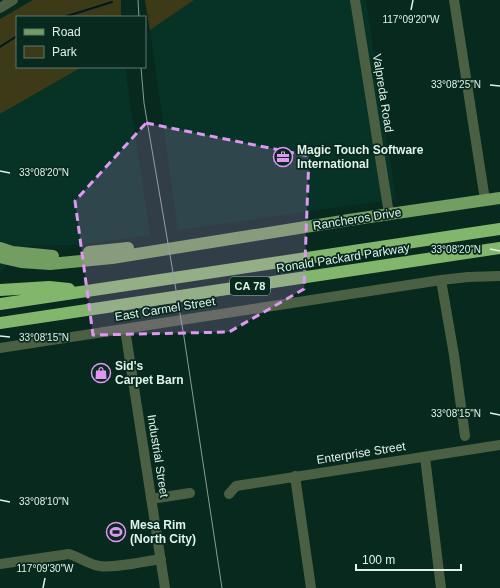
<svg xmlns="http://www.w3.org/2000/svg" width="500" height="588" viewBox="0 0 500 588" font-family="Arial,sans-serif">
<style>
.built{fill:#063325}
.green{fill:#3d3b17}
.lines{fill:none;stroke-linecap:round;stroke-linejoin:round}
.stream{stroke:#02161f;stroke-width:2}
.minor{stroke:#4b6043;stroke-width:10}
.major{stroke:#739e61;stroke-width:12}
.highway{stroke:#82b66d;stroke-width:12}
.tram{stroke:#859e95;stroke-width:1}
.marked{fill:#de98f2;fill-opacity:0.2;stroke:#de98f2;stroke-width:3;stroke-dasharray:8 5;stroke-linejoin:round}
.ticks{fill:none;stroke:#e0f2ea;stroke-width:1.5}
.labels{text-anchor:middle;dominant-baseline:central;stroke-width:3.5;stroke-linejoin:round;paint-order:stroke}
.shield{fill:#07291e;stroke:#9fb6ad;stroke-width:1}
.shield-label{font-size:11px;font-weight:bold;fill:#e0f2ea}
.street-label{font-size:12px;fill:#e0f2ea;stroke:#07291e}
.poi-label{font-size:12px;font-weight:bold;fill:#e0f2ea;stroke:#07291e;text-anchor:start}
.ticks-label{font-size:10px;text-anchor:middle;fill:#e0f2ea;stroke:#07291e;stroke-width:3.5;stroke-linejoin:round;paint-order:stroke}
</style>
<rect width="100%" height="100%" fill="#07291e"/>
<path class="built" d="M194 0H366L396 199 178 230 150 30Z
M82 67H125L150 235 77 245 25 246 0 273V114Z"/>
<path class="green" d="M33 0H121V17H17V67H82L0 114V19Z
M145 0H194L150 30Z"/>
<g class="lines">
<path class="stream" d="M64 17 112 2
M0 47 17 36"/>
<path class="minor" d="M355 0 389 214
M454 0 485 200
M0 8 13 0
M441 280 454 355 465 436
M125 329 165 588
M0 348 441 280 468 277 500 276
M425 457 441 588
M295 476 311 588
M229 494 236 486 500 445
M151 499 190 493
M0 564 69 554C78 557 86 562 95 565 108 570 146 561 161 559"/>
<path class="major" d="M0 248 12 252 53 256
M89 252 128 248
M0 257 21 262 50 264 112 258 349 220 500 198"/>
<path class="highway" d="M0 290 49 287 69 289
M0 304 500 229
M0 323 500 248"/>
<path class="tram" d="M138 0 139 17
M141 67 144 103 184 337 222 588"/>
</g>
<path class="marked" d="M146 123 309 156 304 289 229 332 93 335 75 201Z"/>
<path class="ticks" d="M411 10 413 0M490 85 500 86M0 171 10 173M490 249 500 251M0 336 10 337M490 413 500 415M0 500 10 502M43 588 45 578"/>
<defs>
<g id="office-ring" transform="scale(1)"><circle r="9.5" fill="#07291e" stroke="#de98f2" stroke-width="1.5"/><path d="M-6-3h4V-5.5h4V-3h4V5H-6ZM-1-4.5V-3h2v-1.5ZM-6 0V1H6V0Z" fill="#de98f2"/></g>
<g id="shop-ring" transform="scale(1)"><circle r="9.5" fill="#07291e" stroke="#de98f2" stroke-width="1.5"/><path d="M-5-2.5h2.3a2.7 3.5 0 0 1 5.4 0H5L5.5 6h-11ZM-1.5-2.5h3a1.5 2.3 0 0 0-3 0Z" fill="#de98f2"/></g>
<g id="stadium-ring" transform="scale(1)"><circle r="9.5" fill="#07291e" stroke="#de98f2" stroke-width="1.5"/><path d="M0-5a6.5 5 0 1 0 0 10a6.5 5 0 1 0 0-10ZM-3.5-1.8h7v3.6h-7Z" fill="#de98f2"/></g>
</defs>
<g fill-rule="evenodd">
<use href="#office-ring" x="283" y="157"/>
<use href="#shop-ring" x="101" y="373"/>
<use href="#stadium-ring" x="116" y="532"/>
</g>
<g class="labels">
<rect class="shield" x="230" y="277" width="40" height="18" rx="3"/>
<g class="shield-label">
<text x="250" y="286">CA 78</text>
</g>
<g class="street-label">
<text transform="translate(383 93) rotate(81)">Valpreda Road</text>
<text transform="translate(357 219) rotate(-9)">Rancheros Drive</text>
<text transform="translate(343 258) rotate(-9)">Ronald Packard Parkway</text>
<text transform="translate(165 309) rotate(-9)">East Carmel Street</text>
<text transform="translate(361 453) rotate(-9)">Enterprise Street</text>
<text transform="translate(158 456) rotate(81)">Industrial Street</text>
</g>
<g class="poi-label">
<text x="297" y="150">Magic Touch Software<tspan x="297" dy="14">International</tspan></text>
<text x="115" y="366">Sid's<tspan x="115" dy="14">Carpet Barn</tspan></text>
<text x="130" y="525">Mesa Rim<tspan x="130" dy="14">(North City)</tspan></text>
</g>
</g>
<g class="ticks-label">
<text x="411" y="23">117°09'20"W</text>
<text x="456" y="88">33°08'25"N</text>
<text x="44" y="176">33°08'20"N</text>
<text x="456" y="253">33°08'20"N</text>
<text x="44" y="341">33°08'15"N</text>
<text x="456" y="417">33°08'15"N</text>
<text x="44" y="505">33°08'10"N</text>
<text x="45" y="572">117°09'30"W</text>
</g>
<rect x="16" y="16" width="130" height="52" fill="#07291e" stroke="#5e7970"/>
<rect x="24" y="29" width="20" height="6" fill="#739e61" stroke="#5e7970"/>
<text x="52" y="36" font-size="12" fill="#e0f2ea">Road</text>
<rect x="24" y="46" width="20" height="12" fill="#3d3b17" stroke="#5e7970"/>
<text x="52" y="56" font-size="12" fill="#e0f2ea">Park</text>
<path d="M356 564v6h105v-6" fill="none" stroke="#e0f2ea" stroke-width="2"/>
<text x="362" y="564" font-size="12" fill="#e0f2ea" stroke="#07291e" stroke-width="3" paint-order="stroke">100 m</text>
</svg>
